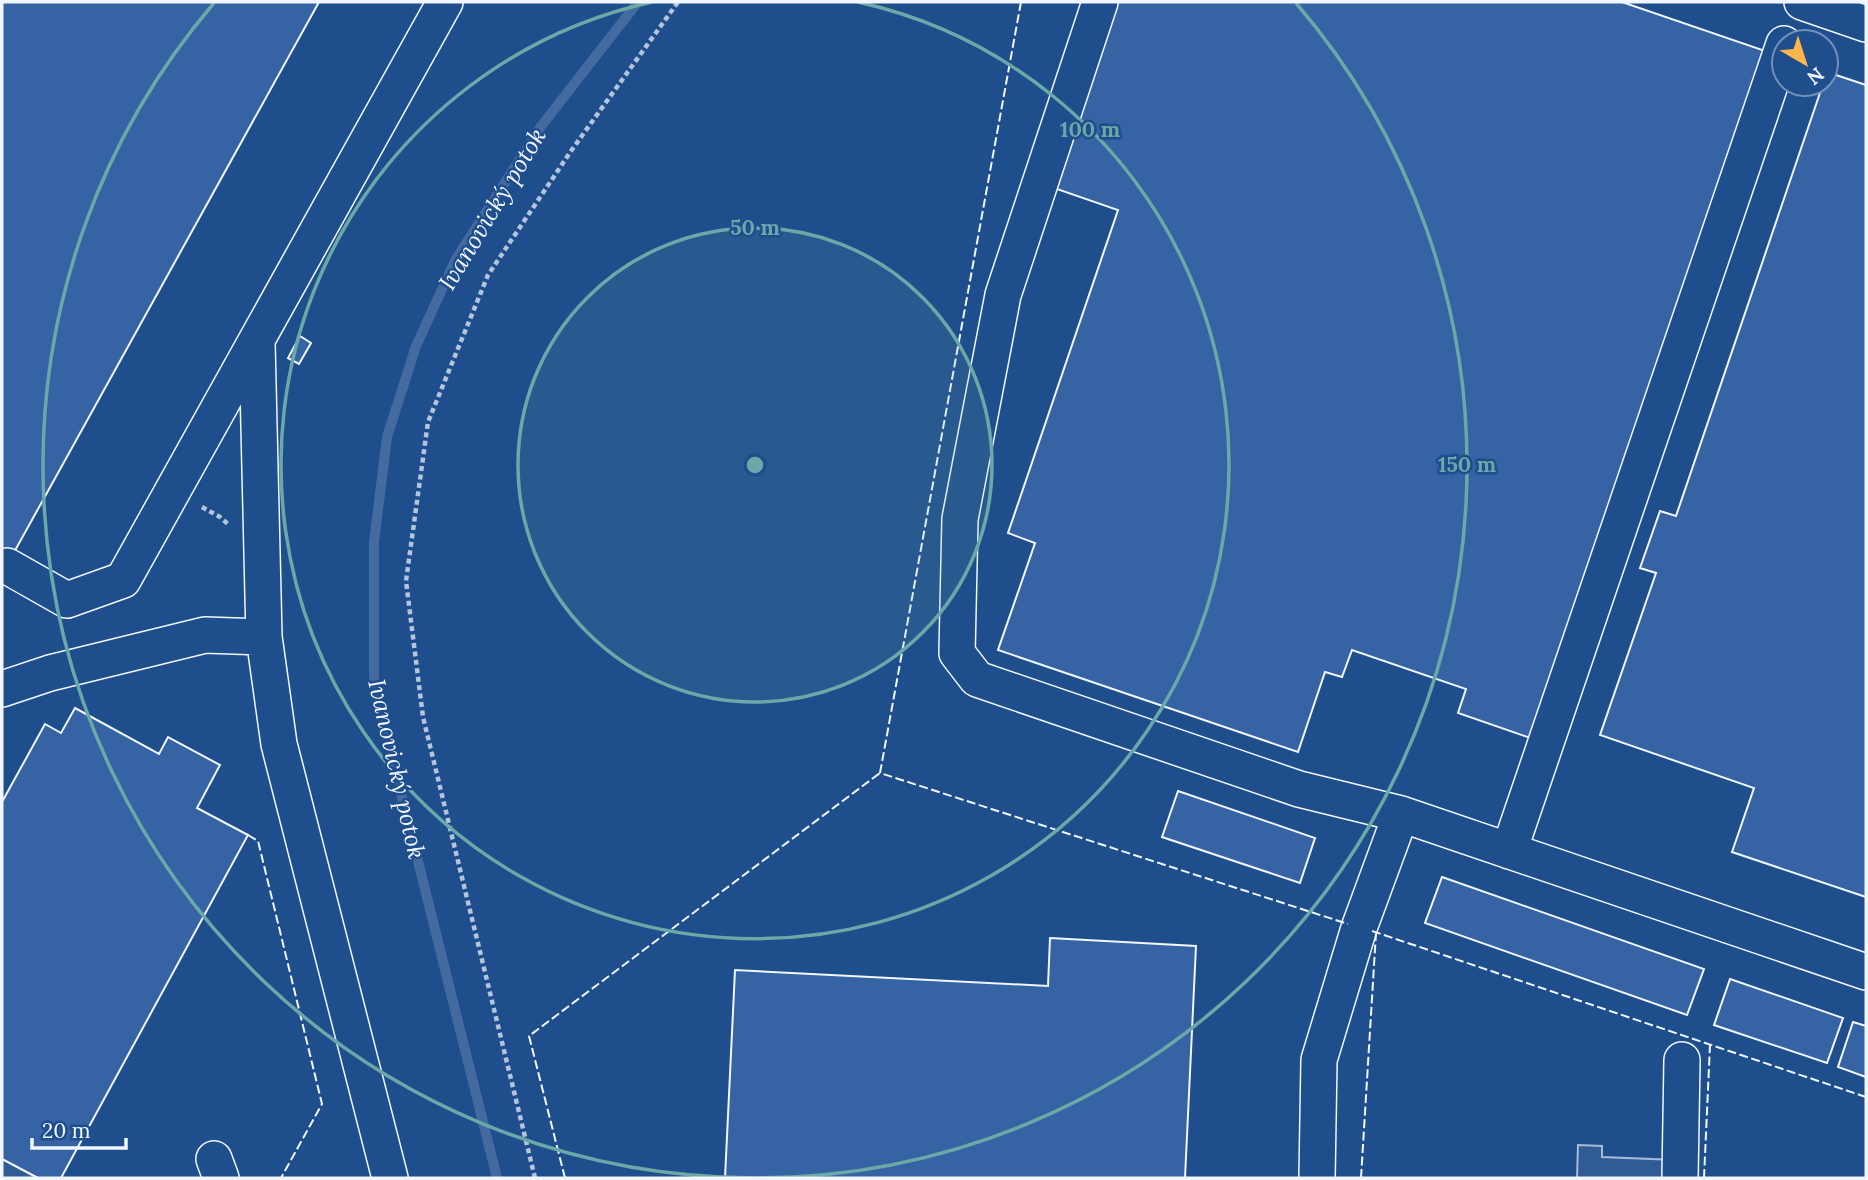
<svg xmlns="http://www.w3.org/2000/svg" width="1868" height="1180" viewBox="0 0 1868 1180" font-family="Lora,serif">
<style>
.built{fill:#305b95;stroke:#a8bbd7;stroke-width:2}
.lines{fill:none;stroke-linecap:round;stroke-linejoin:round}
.stream{stroke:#446ba0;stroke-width:10}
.building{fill:#3563a3;stroke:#f2f6ff;stroke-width:2}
.minor-casing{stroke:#f2f6ff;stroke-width:38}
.path{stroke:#b3c4dc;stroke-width:4.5;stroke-dasharray:5 3.5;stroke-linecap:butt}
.minor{stroke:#1f4e8c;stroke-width:35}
.fence{stroke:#f2f6ff;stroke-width:2;stroke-dasharray:9 3.5;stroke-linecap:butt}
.ring{fill:none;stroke:#6aa9a8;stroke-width:3.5}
.labels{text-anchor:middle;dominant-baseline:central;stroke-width:5;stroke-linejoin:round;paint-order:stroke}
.water-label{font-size:24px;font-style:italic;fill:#f2f6ff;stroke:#1f4e8c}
.centre{fill:#6aa9a8;stroke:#1f4e8c;stroke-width:3.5}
.ring-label{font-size:21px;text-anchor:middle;font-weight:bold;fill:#6aa9a8;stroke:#1f4e8c;stroke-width:5;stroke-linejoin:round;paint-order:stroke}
</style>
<rect width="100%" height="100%" fill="#1f4e8c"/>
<path class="built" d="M1578 1145 1602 1146V1157L1676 1160V1178H1577Z
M2 1159 38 1178H2Z"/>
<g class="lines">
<path class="stream" d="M497 1178 374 685V542L387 437 416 346 456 259 542 125 638 2"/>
</g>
<path class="building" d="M2 2H319L2 574Z
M1114 2H1622L1777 55 1542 742 1458 713 1466 689 1352 650 1342 677 1325 672 1298 752 998 650 1035 543 1008 533 1118 210 1051 187Z
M1827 72 1866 85V897L1732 852 1754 788 1600 735 1656 573 1640 568 1660 511 1676 516 1823 84H1826Z
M300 336 311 343 299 364 288 358Z
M75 708 159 754 168 737 220 765 197 808 248 835 61 1178H38L2 1159V802L45 724 61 733Z
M1178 791 1315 838 1300 883 1162 837Z
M1442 877 1704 969 1687 1015 1425 923Z
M1050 938 1196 946 1185 1178H725L735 970 1048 986Z
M1730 979 1843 1018 1827 1063 1714 1025Z
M1853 1022 1866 1026V1077L1838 1067Z"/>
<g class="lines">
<g class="minor-casing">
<path id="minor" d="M1100 2 1003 295 960 519 957 653 977 679 1299 789 1401 814 1866 972
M1802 2 1866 24
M257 342 264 637
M7 566 67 600 123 580 445 2
M2 689 50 673 205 635 264 637 279 744 390 1178
M1509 851 1784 44
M214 1159 221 1178
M1317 1178 1319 1060 1359 928 1401 814
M1680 1178 1682 1060"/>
</g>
<path class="path" d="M202 507 220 517 229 525
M535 1178 423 717 406 581 428 422 488 275 571 151 678 2"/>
<use href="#minor" class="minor"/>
<path class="fence" d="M1021 2 880 773 1348 924
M248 835 258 841 322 1104 281 1178
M1372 931 1866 1097
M565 1178 529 1036 880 773
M1361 1178 1376 933 1373 932
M1704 1178 1710 1045"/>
</g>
<circle cx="755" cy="465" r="237" fill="#6aa9a8" fill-opacity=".12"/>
<g class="ring">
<circle cx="755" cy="465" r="237"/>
<path d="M858 2A474 474 0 1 1 652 2"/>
<path d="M1296 3A712 712 0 1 1 214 3"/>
</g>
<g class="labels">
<g class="water-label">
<text transform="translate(492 209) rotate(-59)">Ivanovický potok</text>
<text transform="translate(397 769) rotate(77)">Ivanovický potok</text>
</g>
</g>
<circle cx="755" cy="465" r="10" class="centre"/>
<g class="ring-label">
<text x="1090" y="137">100 m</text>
<text x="755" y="235">50 m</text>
<text x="1467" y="472">150 m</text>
</g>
<rect width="1868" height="1180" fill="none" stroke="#f2f6ff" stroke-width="7"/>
<g transform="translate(1805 63) rotate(141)"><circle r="33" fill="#1f4e8c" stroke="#7391ba" stroke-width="2"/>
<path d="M0-5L12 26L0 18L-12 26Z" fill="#ffb74d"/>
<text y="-10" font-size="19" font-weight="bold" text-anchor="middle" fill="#f2f6ff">N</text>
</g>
<path d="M32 1138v10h94v-10" fill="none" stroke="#f2f6ff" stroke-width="3.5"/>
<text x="42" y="1138" font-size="21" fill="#f2f6ff" stroke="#1f4e8c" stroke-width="5" paint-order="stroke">20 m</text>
</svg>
